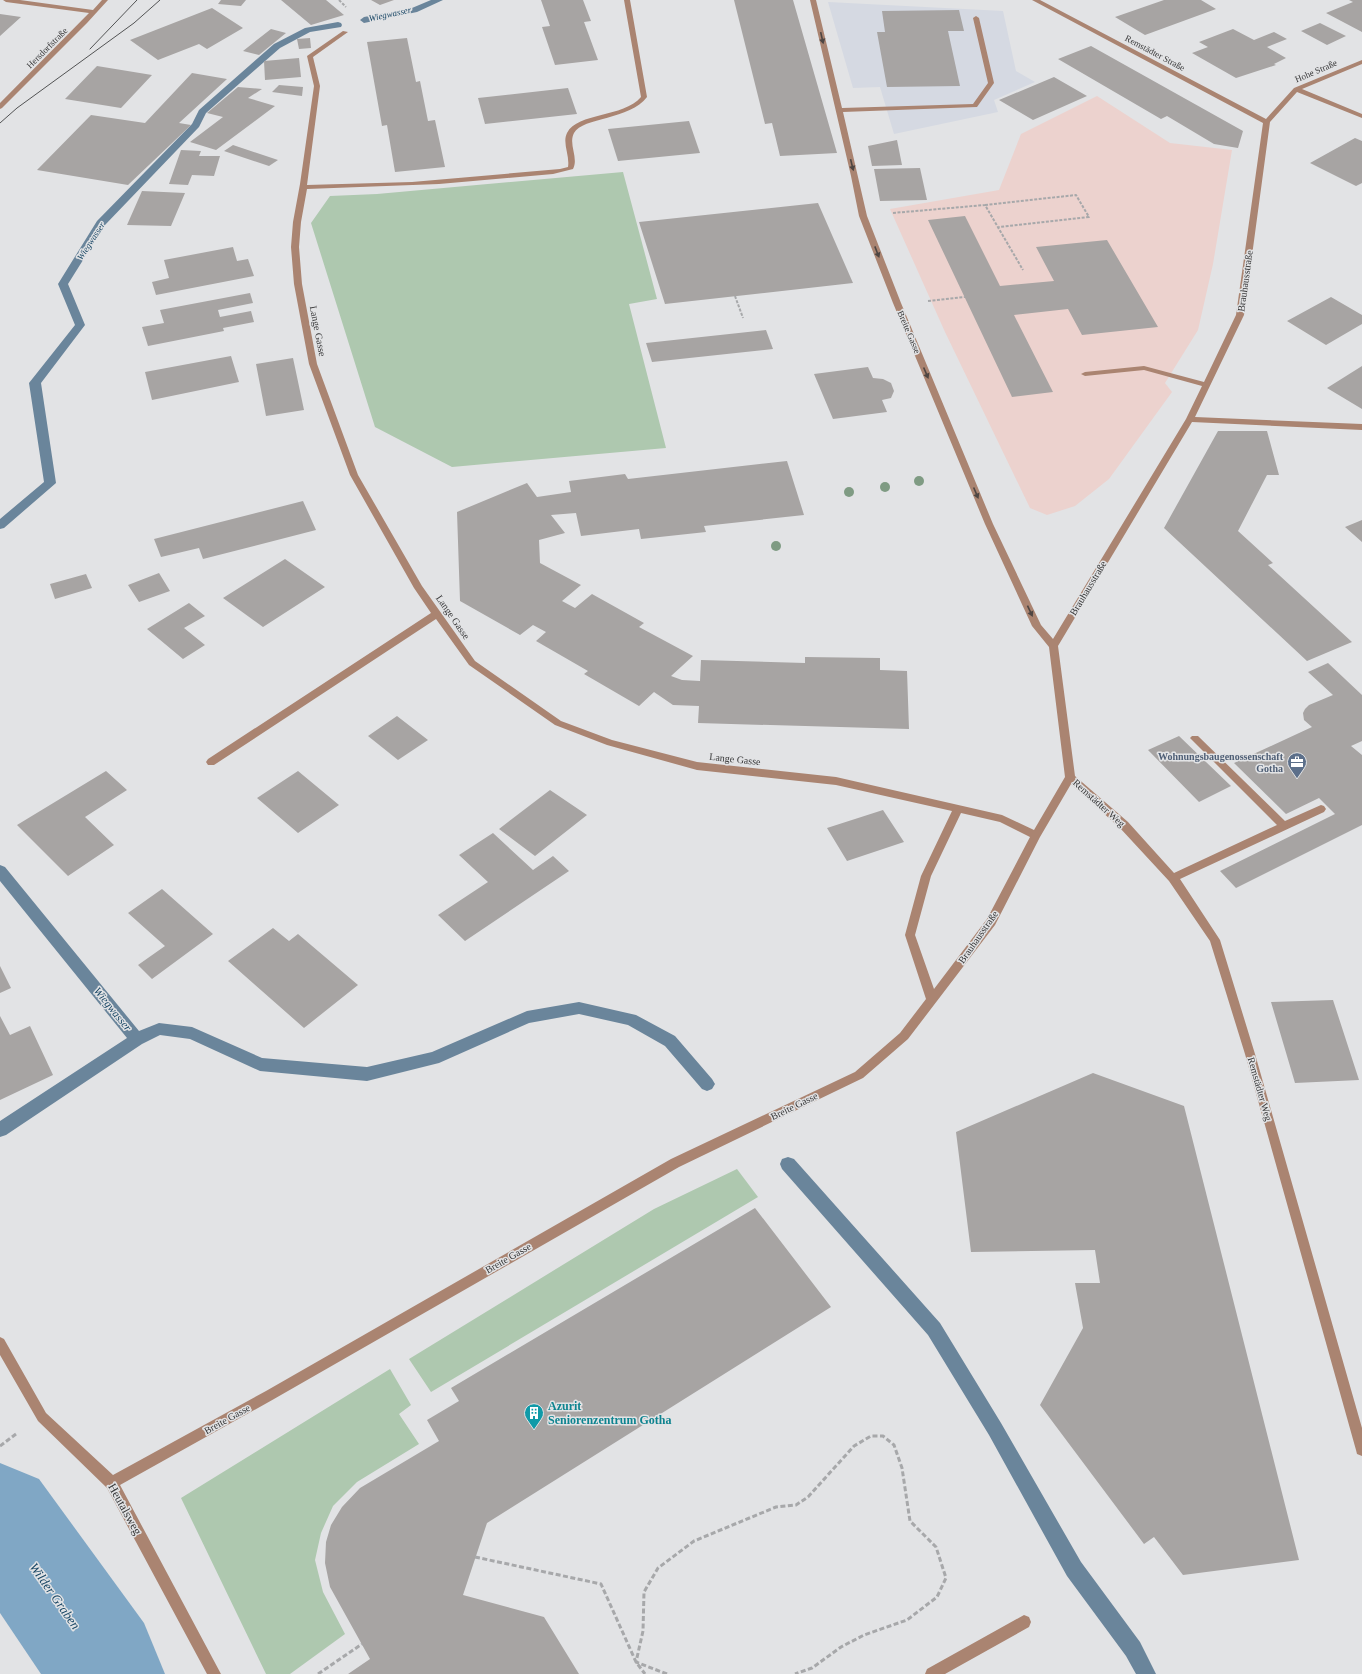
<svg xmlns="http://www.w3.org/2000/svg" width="1362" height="1674" viewBox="0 0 1362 1674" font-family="Georgia,serif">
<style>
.built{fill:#d5d9e2}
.education{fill:#ecd2ce}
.green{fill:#aec8af}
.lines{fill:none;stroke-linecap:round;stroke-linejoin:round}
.stream{fill:#6a859b;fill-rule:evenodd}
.river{fill:#80a7c5;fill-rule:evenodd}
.building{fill:#a7a4a3}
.path-far1{stroke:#a7a8aa;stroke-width:2;stroke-dasharray:3 1.5;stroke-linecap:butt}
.path{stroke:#a7a8aa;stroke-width:3;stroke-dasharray:5 2.5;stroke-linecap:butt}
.minor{fill:#aa8471;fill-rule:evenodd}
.tram{stroke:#525354;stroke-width:1}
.tree{fill:#7f9b83}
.oneway{fill:#4e4643}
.labels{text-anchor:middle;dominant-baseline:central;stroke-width:3;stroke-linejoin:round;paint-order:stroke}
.far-water-label{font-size:9px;font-style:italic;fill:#174564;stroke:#e2e3e5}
.far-street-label{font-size:9px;fill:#373738;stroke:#e2e3e5}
.street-label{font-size:10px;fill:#373738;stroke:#e2e3e5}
.service-label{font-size:10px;font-weight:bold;fill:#4e5e75;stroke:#e2e3e5;text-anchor:end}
.water-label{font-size:11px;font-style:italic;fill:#174564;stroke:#e2e3e5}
.near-culture-label{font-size:12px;font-weight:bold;fill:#0d838f;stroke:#e2e3e5;text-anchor:start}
.near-street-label{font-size:12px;fill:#373738;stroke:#e2e3e5}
.near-water-label{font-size:13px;font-style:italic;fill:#174564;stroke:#e2e3e5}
</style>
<rect width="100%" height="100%" fill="#e2e3e5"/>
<path class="built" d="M828 2 1003 11 1016 71 1035 82 994 100 998 112 894 134 880 87 853 88Z"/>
<path class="education" d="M1097 96 1170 143 1232 150 1213 264 1198 330 1165 383 1172 392 1109 479 1075 506 1047 515 1030 508 945 332 890 209 999 190 1021 134Z"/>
<path class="green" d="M623 172 657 299 629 304 666 448 452 467 375 427 311 223 330 196 377 194Z
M737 1169 758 1197 431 1392 409 1359 654 1209Z
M390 1369 411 1405 399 1414 419 1444 357 1482 333 1506 321 1533 315 1560 323 1592 345 1634 290 1674H266L181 1498Z"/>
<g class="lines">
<path class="stream" d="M431 0H443L417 12 364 23 360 20 364 17 412 8Z
M338 22 341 23 342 25 341 27 310 32 280 48 206 113 199 127 105 225 68 284 85 325 41 383 56 483 4 528 0 529V519L44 482 29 383 75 325 58 284 97 221 192 124 199 110 274 44 305 28Z
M0 865 5 867 139 1031 159 1023 192 1027 262 1058 367 1067 432 1052 527 1011 579 1002 636 1015 675 1036 712 1079 715 1084 712 1089 707 1091 702 1089 665 1046 628 1025 579 1014 529 1023 439 1063 367 1081 260 1071 190 1039 160 1035 142 1044 6 1135 0 1137V1121L127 1038 0 881Z
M788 1157 794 1159 940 1323 1001 1423 1081 1562 1140 1642 1156 1674H1136L1126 1656 1067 1576 989 1435 928 1335 782 1169 780 1164 782 1159Z"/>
<path class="river" d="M0 1463 39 1479 144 1623 165 1674H41L0 1613Z"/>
</g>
<path class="building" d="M221 0H246L241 6 218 4Z
M281 0H326L344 15 311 25Z
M371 0H394L380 5Z
M541 0H583L591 21 584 22 598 60 555 65 542 27 550 26Z
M734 0H793L837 153 780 156 772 123 765 124Z
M1164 0H1201L1216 9 1145 35 1115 17Z
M1349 0H1362V32L1326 13 1353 2Z
M212 8 243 28 207 49 199 44 158 60 130 40Z
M959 10 964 31H948L960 86 887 87 877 32H885L882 11Z
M0 14 21 17 0 36Z
M1320 23 1346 36 1327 45 1301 31Z
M271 29 286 33 259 55 243 51Z
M1233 29 1254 40 1274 32 1287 39 1267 47 1286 58 1274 64 1276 65 1236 78 1192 53 1208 47 1199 42Z
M310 38 311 48 299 49 297 39Z
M407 38 416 82 420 81 428 121 435 120 445 167 395 172 387 125 382 126 367 42Z
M1091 46 1243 131 1238 148 1214 144 1167 116 1161 119 1058 59Z
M299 58 301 77 265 80 264 61Z
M97 66 152 75 121 108 65 99Z
M192 73 227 79 179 123 191 125 128 185 37 170 91 115 145 123Z
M1054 77 1087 96 1033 120 999 100Z
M279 85 303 87 302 96 272 92Z
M238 87 262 89 248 98 275 106 216 150 190 142 223 117 207 113Z
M568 88 577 114 485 124 478 98Z
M689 121 700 153 618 161 608 129Z
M1355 138 1362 141V183L1356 186 1310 163Z
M897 140 902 165 872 166 868 146Z
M233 145 278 160 269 166 224 151Z
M181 150 201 151 199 156H220L214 176 192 175 188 185 169 184Z
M920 168 927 200 880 201 874 169Z
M142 191 185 193 171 226 127 225Z
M818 203 853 283 665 304 639 222Z
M965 216 1000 286 1054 281 1036 247 1107 240 1158 327 1082 335 1068 309 1014 315 1053 392 1012 397 928 220Z
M233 247 237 261 248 259 254 276 156 295 152 282 169 278 164 260Z
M250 293 253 303 218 310 220 317 251 311 254 322 223 328 224 331 148 346 142 327 164 323 160 310Z
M1331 297 1362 315V324L1326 345 1287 321Z
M766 330 773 349 652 362 646 343Z
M231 356 239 382 152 400 145 372Z
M293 358 304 410 266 416 256 364Z
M1362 366V409L1327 388Z
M868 367 873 378 883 379 891 383 894 391 891 398 882 400 887 412 833 419 814 374Z
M1218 431H1267L1279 475H1267L1238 531 1273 563 1268 565 1352 642 1307 661 1164 528Z
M787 461 804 515 704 526 706 532 641 539 639 529 581 536 576 513 551 515 565 533 539 540 540 563 581 585 562 601 575 608 592 594 644 623 639 627 693 656 671 676 682 680 700 681 701 660 805 663V657L880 658V670L907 671 909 729 698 723 699 706 673 705 654 692 639 706 584 674 588 671 536 641 546 632 533 625 520 635 460 601 457 512 527 483 537 497 571 492 569 481 625 474 628 479Z
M303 501 316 530 203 559 199 548 161 557 154 539Z
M1362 520V542L1345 527Z
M285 559 325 587 263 627 223 598Z
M159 573 170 591 139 602 128 585Z
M86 574 92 588 55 599 50 584Z
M189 603 205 616 184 628 205 645 183 659 147 629Z
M1328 663 1362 695V741L1351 746 1362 755V825L1236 888 1220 871 1335 814 1319 798 1286 814 1234 763 1312 727 1304 720 1303 713 1305 709 1309 705 1333 695 1308 672Z
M397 716 428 740 398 760 368 736Z
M1179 736 1231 786 1199 802 1148 750Z
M106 771 127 790 85 817 114 845 68 876 17 825Z
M298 771 339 805 298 833 257 798Z
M550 790 587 815 535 856 499 829Z
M883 810 904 842 847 861 827 828Z
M493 833 533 870 553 856 569 871 465 941 438 915 488 882 459 855Z
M162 889 213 934 152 979 138 965 165 946 128 913Z
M273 928 289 941 298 934 358 985 304 1028 228 961Z
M0 966 11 988 0 993Z
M1333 1000 1359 1080 1295 1083 1271 1002Z
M0 1016 10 1035 30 1026 53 1075 0 1100Z
M1093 1073 1184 1106 1299 1560 1183 1575 1154 1537 1144 1544 1040 1405 1083 1328 1075 1283H1100L1095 1250 971 1252 956 1132Z
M755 1208 831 1307 487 1523 463 1595 544 1617 579 1674H348L370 1659 330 1587 325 1563 326 1542 331 1525 342 1507 360 1488 439 1441 427 1420 459 1401 451 1388Z"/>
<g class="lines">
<path class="path-far1" d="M339 0 346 7
M985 205 1076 195 1089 217 999 227
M893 213 985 205 1023 270
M735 296 743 318
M928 301 965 297"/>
<path class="path" d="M0 1446 16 1434
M475 1557 601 1584 636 1662 645 1674
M318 1674 362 1644
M667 1674 636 1662 643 1631 644 1592 658 1568 694 1541 776 1507 796 1505 808 1497 854 1446 871 1436H883L894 1445 902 1468 910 1521 936 1547 946 1578 937 1597 907 1620 864 1635 841 1647 812 1668 795 1674"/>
<path class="minor" d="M3 0H20L93 10 102 0H108L87 23 2 108 0 109V103L89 13 6 2Z
M624 0H630L647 97C630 120 583 117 574 133 568 144 579 158 573 169L553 174 439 184 307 189 301 222 299 247 302 284 317 364 358 475 422 586 475 661 561 721 612 740 697 762 836 777 1002 815 1034 830 1065 777 1049 647 1032 626 985 524 893 303 859 216 851 176 810 0H816L842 108 973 104 988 83 973 18 976 16 979 18 994 83 977 107 843 112 867 216 901 303 993 524 1041 625 1053 639 1186 419 1202 386 1144 370 1085 376 1081 374 1085 372 1144 366 1204 382 1236 315 1263 123 1032 0H1040L1266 119 1294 88 1362 60V64L1302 89 1362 114V118L1297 92 1270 122 1244 315 1195 417 1362 424V430L1192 422 1058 646 1075 776 1128 822 1174 873 1277 825 1190 738 1192 736H1198L1285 821 1321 805 1324 806 1326 809 1324 812 1180 879 1220 940 1255 1054 1362 1428V1456L1357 1454 1356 1450 1245 1054 1210 941 1169 881 1120 828 1071 784 1040 837 995 925 908 1039 863 1078 679 1167 274 1399 120 1485 221 1674H207L107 1488 38 1421 0 1355V1337L4 1339 46 1413 113 1475 266 1391 671 1159 855 1072 900 1033 926 999 905 935 921 876 952 811 836 785 697 770 607 745 555 725 469 665 436 619 214 765H208L206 762 208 759 431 613 414 588 350 475 309 364 294 284 291 247 293 222 300 184 314 86 307 56 343 31 348 32 313 57 320 86 307 185 412 182 560 169 568 167C570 156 562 143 567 133 578 112 623 118 641 97ZM961 813 1000 822 1030 837 987 919 934 989 915 935 931 876Z
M1024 1615 1029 1617 1031 1622 1029 1627 945 1674H925L927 1669Z"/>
<path class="tram" d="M90 49 137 0
M0 123 17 108 134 23 160 0"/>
</g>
<g class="tree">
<circle cx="919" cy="481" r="5"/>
<circle cx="885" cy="487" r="5"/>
<circle cx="849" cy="492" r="5"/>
<circle cx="776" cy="546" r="5"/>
</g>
<defs><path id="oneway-solid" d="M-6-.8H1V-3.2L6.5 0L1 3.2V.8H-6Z"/></defs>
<g class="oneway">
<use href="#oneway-solid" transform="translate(822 38) rotate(77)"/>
<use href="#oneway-solid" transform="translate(852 165) rotate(76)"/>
<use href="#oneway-solid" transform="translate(877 252) rotate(69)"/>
<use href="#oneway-solid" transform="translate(926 373) rotate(67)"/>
<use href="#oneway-solid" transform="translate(976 493) rotate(67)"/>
<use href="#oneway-solid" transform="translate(1030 611) rotate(65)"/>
</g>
<defs>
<g id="office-pin" transform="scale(1)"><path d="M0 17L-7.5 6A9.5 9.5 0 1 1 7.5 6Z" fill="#5c6f8a" stroke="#e2e3e5"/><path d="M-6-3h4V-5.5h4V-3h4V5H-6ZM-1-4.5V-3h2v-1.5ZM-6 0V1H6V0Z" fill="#fff"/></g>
<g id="building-pin" transform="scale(1)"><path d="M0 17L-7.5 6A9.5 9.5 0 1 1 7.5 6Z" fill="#0f9aa8" stroke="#e2e3e5"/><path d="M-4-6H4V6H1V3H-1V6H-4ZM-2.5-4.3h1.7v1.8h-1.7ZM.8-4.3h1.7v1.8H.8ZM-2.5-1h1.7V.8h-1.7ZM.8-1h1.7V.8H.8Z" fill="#fff"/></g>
</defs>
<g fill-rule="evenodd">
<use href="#office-pin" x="1297" y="762"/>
<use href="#building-pin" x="534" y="1413"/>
</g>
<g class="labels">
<g class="far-water-label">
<text transform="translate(390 14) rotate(-12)">Wiegwasser</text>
<text transform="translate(91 241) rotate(-57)">Wiegwasser</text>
</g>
<g class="far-street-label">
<text transform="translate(47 48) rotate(-45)">Hersdorfstraße</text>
<text transform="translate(1155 53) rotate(28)">Remstädter Straße</text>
<text transform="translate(1316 71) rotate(-23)">Hohe Straße</text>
<text transform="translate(909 332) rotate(67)">Breite Gasse</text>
</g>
<g class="street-label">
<text transform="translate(1245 281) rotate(-82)">Brauhausstraße</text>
<text transform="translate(318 331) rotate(79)">Lange Gasse</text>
<text transform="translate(1088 588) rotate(-59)">Brauhausstraße</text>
<text transform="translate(453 617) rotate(55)">Lange Gasse</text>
<text transform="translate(735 759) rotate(6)">Lange Gasse</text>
<text transform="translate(1099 803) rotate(42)">Remstädter Weg</text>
<text transform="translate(978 937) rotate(-55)">Brauhausstraße</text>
<text transform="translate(1260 1089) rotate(74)">Remstädter Weg</text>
<text transform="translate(794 1106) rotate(-26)">Breite Gasse</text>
<text transform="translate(508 1258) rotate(-30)">Breite Gasse</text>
<text transform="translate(227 1419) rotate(-29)">Breite Gasse</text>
</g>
<g class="service-label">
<text x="1283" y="756">Wohnungsbaugenossenschaft<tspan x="1283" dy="12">Gotha</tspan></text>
</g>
<g class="water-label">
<text transform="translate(113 1009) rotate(51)">Wiegwasser</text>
</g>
<g class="near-culture-label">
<text x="548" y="1406">Azurit<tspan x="548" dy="14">Seniorenzentrum Gotha</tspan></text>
</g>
<g class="near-street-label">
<text transform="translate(125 1509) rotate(61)">Heutalsweg</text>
</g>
<g class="near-water-label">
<text transform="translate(55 1596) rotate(55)">Wilder Graben</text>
</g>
</g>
</svg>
